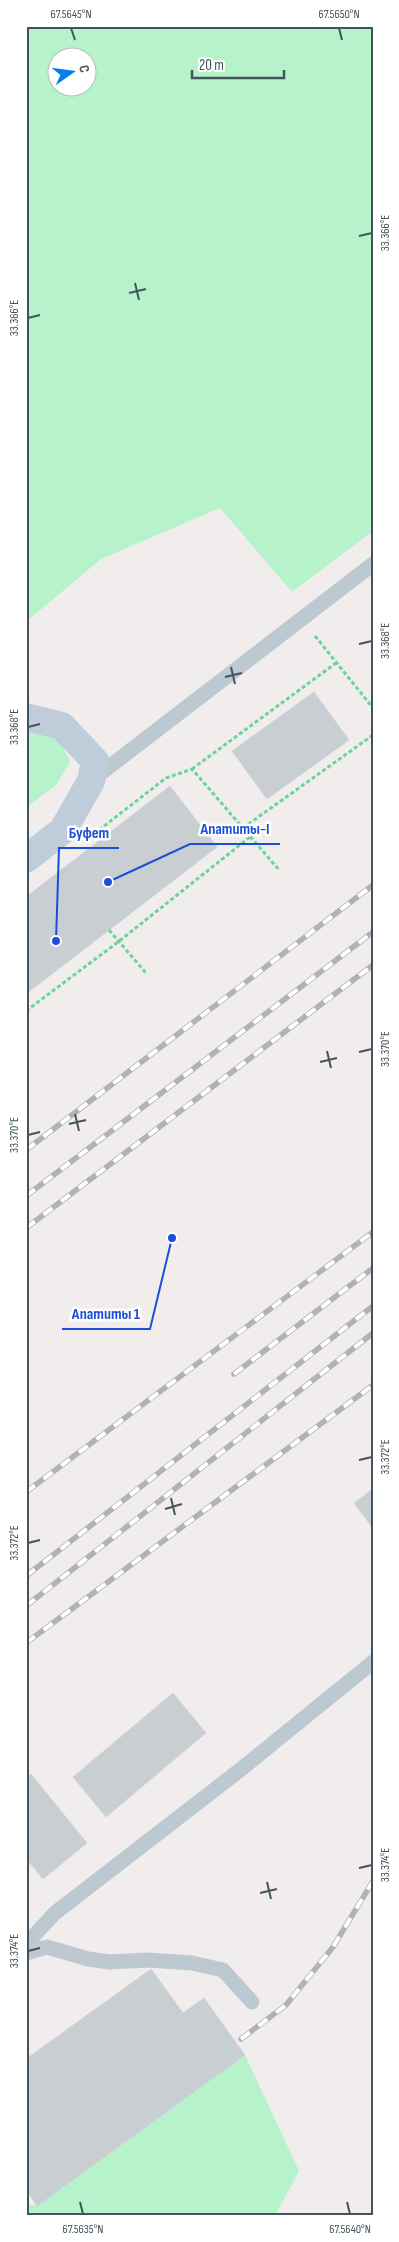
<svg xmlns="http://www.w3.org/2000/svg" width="399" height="2242" viewBox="0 0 399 2242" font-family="'Sofia Sans Condensed',sans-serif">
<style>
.green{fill:#b7f3ca;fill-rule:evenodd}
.building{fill:#c9ced3;stroke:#d1d4da}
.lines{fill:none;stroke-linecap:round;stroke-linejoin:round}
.path{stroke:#6cd49a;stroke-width:3;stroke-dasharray:4 2.5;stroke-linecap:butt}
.lane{stroke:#bcc9d1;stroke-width:15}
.secondary{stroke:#becdd9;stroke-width:28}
.rail-casing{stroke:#afb3b9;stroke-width:5.5}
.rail{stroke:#fff;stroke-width:4;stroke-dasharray:11;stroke-linecap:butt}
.ticks{fill:none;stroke:#44535d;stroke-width:2}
.leader{fill:none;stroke:#1d4ed8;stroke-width:2}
.callout-dot{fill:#1d4ed8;stroke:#fff;stroke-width:2}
.callout-label{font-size:16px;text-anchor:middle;font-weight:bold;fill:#1d4ed8;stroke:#fff;stroke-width:5;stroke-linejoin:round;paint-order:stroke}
.neatline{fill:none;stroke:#44535d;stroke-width:2}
.ticks-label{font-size:12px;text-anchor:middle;fill:#44535d}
</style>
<rect width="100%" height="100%" fill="#f1eded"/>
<path class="green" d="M26 26H373V531L292 592 220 508 101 559 26 622ZM58 58H88V88H58Z
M26 729C54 732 60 736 70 762L56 785 26 808Z
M245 2055 299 2171 275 2216H26V2205H37Z"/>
<path class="building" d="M314 692 349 740 267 799 232 751Z
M170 786 217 847 26 994V897Z
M373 1489V1528L354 1503Z
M173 1693 206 1733 106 1817 73 1777Z
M31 1774 87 1843 43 1879 26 1858V1778Z
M151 1969 183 2013 204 1998 245 2055 37 2206 26 2190V2059Z"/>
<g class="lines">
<path class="path" d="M315 636 373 708
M192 769 336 663
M243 828 373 735
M99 830 166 778 192 769 280 871
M109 930 146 973
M26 1011 118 942 250 837"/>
<path class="lane" d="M92 780 373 564
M26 1944 55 1913 240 1770 373 1662
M26 1953 47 1947 88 1959 110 1962 147 1960 192 1963 223 1970 252 2002"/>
<path class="secondary" d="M26 717 62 726 95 761 91 781 63 830 26 859"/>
<g class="rail-casing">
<path id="rail" d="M26 1150 373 885
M26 1196 373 932
M26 1228 373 965
M234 1374 373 1268
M26 1492 373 1232
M26 1576 373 1306
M26 1606 373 1333
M26 1643 373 1385
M241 2039 286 2005 333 1947 373 1881"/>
</g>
<use href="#rail" class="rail"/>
</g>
<path class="ticks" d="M71 28 75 40M339 28 342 40M359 236 372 233M135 283 139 300M129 293 146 289M28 318 40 315M359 644 372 641M231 667 235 684M225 677 242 673M28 727 40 724M327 1051 331 1068M359 1052 372 1049M320 1062 337 1058M75 1114 79 1131M69 1124 86 1120M28 1135 40 1132M359 1460 372 1457M171 1498 175 1515M165 1509 182 1504M28 1543 40 1540M359 1868 372 1865M267 1882 271 1899M260 1893 277 1889M28 1951 40 1948M80 2202 83 2214M347 2202 350 2214"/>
<path class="leader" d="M108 882L190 844H280M56 941L59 848H119M172 1238L150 1329H62"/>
<g class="callout-dot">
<circle cx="108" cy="882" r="5"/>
<circle cx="56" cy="941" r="5"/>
<circle cx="172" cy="1238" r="5"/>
</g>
<g class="callout-label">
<text x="235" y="834">Апатиты-I</text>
<text x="89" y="838">Буфет</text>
<text x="106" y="1319">Апатиты 1</text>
</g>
<rect width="399" height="2242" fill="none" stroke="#ffffff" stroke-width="55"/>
<g transform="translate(72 72) rotate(76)"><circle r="24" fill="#ffffff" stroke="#b4babe"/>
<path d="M0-4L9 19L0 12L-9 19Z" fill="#097cef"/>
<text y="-8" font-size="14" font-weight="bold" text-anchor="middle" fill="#44535d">С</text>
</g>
<path d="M192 70v8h92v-8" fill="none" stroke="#44535d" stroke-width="2.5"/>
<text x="199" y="70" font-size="15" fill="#44535d" stroke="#ffffff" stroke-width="4" paint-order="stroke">20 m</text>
<rect x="28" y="28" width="344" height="2186" class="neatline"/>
<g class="ticks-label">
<text x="71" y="18">67.5645°N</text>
<text x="339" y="18">67.5650°N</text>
<text transform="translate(385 233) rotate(-90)" y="4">33.366°E</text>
<text transform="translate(14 318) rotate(-90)" y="4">33.366°E</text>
<text transform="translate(385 641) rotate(-90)" y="4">33.368°E</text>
<text transform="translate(14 727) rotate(-90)" y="4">33.368°E</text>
<text transform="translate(385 1049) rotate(-90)" y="4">33.370°E</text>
<text transform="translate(14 1135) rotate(-90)" y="4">33.370°E</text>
<text transform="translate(385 1457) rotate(-90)" y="4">33.372°E</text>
<text transform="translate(14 1543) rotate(-90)" y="4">33.372°E</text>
<text transform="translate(385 1865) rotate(-90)" y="4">33.374°E</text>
<text transform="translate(14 1951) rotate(-90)" y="4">33.374°E</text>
<text x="83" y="2233">67.5635°N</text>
<text x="350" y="2233">67.5640°N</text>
</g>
</svg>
